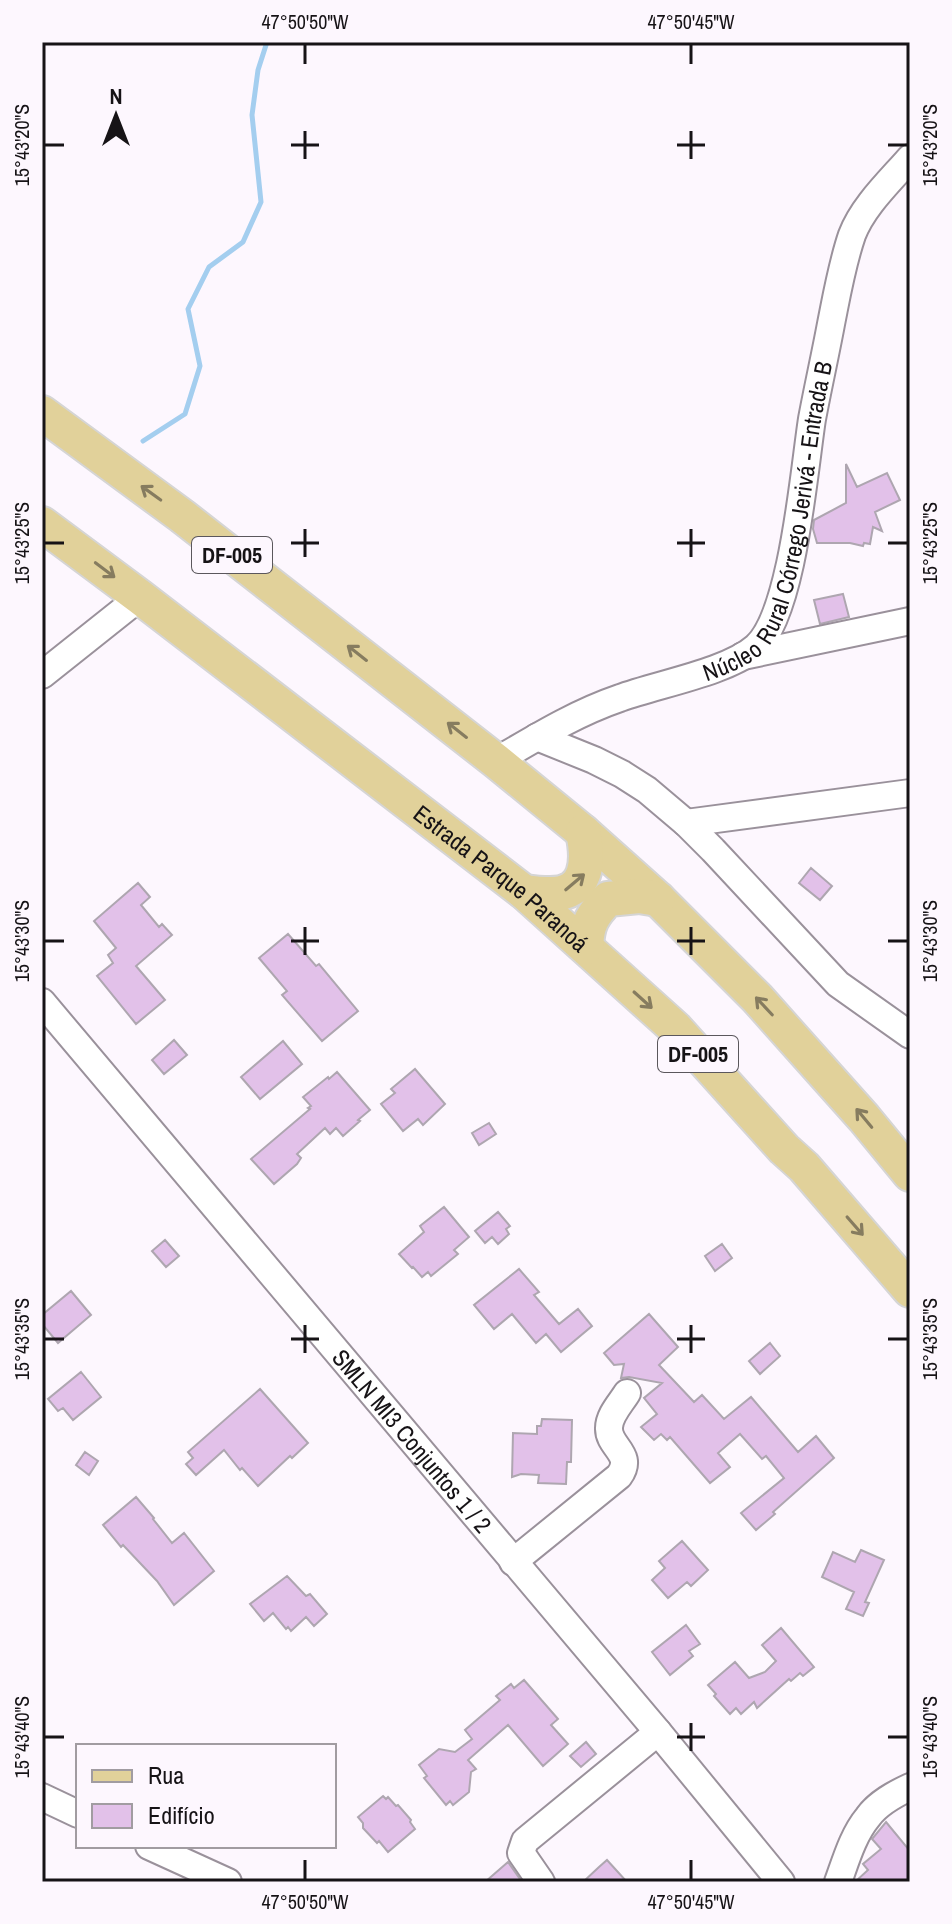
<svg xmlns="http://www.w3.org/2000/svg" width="952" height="1924" viewBox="0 0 952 1924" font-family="'Archivo Narrow',sans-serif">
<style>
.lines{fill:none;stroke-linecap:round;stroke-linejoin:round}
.stream{stroke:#a4ceef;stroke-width:5}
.building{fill:#e2c1e9;stroke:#aea6b0;stroke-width:2}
.minor-casing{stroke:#9a919b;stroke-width:30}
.major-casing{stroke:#d5d5d5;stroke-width:38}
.minor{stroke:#fff;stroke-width:26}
.major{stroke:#e1d19a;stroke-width:34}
.oneway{stroke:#867c5f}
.ticks{fill:none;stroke:#161316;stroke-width:3}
.labels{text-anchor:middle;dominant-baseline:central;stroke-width:8;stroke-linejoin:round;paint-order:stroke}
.shield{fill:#fdf7fe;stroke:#5b575c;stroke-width:2}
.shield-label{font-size:22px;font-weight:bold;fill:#161316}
.street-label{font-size:24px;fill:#161316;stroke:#fdf7fe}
.neatline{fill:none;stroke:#161316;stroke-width:3}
.ticks-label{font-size:20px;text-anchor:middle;fill:#161316}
</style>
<rect width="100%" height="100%" fill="#fdf7fe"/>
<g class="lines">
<path class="stream" d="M143 441 185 414 200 366 188 309 209 267 243 242 261 202 252 115 258 70 267 42"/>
</g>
<path class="building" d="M846 464 857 487 887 473 900 500 875 512 882 531 873 527 870 544 864 543 863 546 850 543H817L813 529 814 520 846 503Z
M843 594 849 617 820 624 814 600Z
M811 868 832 886 820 900 799 883Z
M138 883 150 897 141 905 159 927 162 924 172 935 136 966 165 1000 136 1024 97 976 113 963 108 955 116 948 94 921Z
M288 934 316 966 319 964 358 1011 322 1041 282 995 287 991 259 958Z
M174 1040 187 1055 164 1074 152 1060Z
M283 1041 302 1064 260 1099 241 1077Z
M415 1069 445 1104 423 1125 418 1119 403 1131 381 1104 395 1093 391 1089Z
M337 1072 370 1110 358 1120 360 1121 343 1136 336 1128 330 1134 325 1128 297 1154 301 1158 297 1164 274 1184 251 1159 310 1109 308 1108 311 1106 303 1097 328 1077 329 1079Z
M489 1123 496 1134 479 1145 472 1133Z
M444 1207 469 1237 454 1250 458 1254 431 1276 428 1272 422 1277 413 1267 412 1268 399 1254 424 1232 420 1226Z
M498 1212 510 1226 506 1229 509 1234 498 1244 492 1237 485 1243 475 1231Z
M165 1240 179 1256 166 1267 152 1251Z
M722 1244 732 1258 715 1271 705 1256Z
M519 1269 539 1292 534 1295 559 1324 578 1309 592 1326 561 1352 546 1334 536 1343 512 1314 494 1329 474 1305Z
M71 1291 91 1315 58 1343 42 1324V1315Z
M649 1314 678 1347 659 1365 694 1402 702 1395 724 1419 751 1397 798 1452 816 1436 834 1458 773 1512 775 1514 756 1530 741 1513 784 1478 766 1456 762 1459 740 1434 718 1453 730 1467 710 1483 670 1437 667 1440 661 1434 654 1440 641 1427 657 1414 644 1398 662 1383 629 1377 621 1378 624 1364 614 1365 604 1353Z
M770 1343 780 1356 760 1374 749 1361Z
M81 1372 101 1397 73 1420 63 1408 58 1411 48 1399Z
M260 1389 308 1443 292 1458 290 1456 258 1486 242 1468 240 1470 224 1450 196 1475 186 1464 193 1458 188 1452Z
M542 1419 572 1420 571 1462H567L566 1484 538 1483 539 1475 521 1474 512 1477 513 1433 537 1434V1426H541Z
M85 1452 98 1461 89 1475 76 1465Z
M136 1497 154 1518 153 1519 172 1543 184 1533 214 1571 174 1605 157 1581 123 1545 121 1547 103 1525Z
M682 1541 708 1570 691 1586 687 1582 668 1598 652 1580 665 1568 659 1561Z
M861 1550 884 1560 865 1602 869 1603 863 1616 846 1609 854 1592 822 1577 833 1552 855 1562Z
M287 1576 306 1596 310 1594 327 1614 314 1626 306 1617 291 1631 288 1627 286 1629 273 1613 264 1621 250 1604Z
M686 1625 700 1644 689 1651 693 1656 670 1675 652 1652Z
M781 1628 814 1667 803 1676 800 1673 791 1681 789 1679 757 1708 754 1702 741 1714 736 1708 730 1714 714 1696 716 1694 708 1685 735 1662 749 1678 765 1672 776 1661 762 1645Z
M524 1680 558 1719 551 1725 568 1744 543 1766 508 1725 468 1760 476 1769 471 1772 469 1792 453 1805 450 1801 446 1805 424 1778 427 1776 419 1765 439 1749 455 1752 472 1739 465 1730 500 1700 496 1696 511 1684 514 1688Z
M586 1742 596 1754 581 1767 570 1756Z
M383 1796 386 1799 388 1797 396 1806 398 1805 411 1820 410 1822 415 1829 388 1852 379 1841 377 1843 363 1828V1823L358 1817Z
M886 1822 910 1851V1882H855L868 1870 863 1864 881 1849 872 1839Z
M607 1860 627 1882H583L599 1867Z
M508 1862 522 1882H485Z"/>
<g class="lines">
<g class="minor-casing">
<g id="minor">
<path d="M743 656 910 621"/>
<path d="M42 675 140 597"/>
<path d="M537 737 594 760 622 774 647 790 686 823 713 850 838 984 910 1035"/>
<path id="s1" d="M496 761C537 737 576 713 620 698 658 684 728 672 756 647 793 613 804 470 812 419 818 387 825 356 831 324 837 294 842 264 852 235 863 206 890 181 910 158"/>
<path d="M686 823 910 793"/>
<path id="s2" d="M42 1002 658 1732 781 1882"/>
<path d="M513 1562 619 1476C635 1454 608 1447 609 1428 609 1415 621 1403 627 1393"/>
<path d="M42 1797 78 1814"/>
<path d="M149 1846 228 1882"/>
<path d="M541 1882 521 1853 525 1841 658 1732"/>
<path d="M838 1882C846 1860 853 1835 868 1817 878 1803 895 1794 910 1787"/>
</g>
</g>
<g class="major-casing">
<g id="major">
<path d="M42 413 182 516 496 761 583 832 658 899 757 998 864 1118 910 1174"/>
<path id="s3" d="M42 524 140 597 524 892 675 1028 784 1149 804 1167 910 1290"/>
<path d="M524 892C532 893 541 894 550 894 589 894 589 860 583 832"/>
<path d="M586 947C587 924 592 915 608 899L639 896 658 899"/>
</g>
</g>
<use href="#minor" class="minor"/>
<use href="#major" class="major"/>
</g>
<defs><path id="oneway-shaft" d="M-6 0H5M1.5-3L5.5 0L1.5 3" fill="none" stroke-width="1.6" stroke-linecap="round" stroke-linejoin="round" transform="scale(2)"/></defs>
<g class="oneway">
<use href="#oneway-shaft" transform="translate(151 493) rotate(-144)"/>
<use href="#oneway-shaft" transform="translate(105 570) rotate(37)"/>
<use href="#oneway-shaft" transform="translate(357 653) rotate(-142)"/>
<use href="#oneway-shaft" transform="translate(457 730) rotate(-142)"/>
<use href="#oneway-shaft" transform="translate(575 882) rotate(-40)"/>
<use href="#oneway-shaft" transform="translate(643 1000) rotate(42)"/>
<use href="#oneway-shaft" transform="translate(764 1006) rotate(-133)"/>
<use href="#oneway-shaft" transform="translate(864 1118) rotate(-130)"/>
<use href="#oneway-shaft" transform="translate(855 1226) rotate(49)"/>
</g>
<path class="ticks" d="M305 44V64M691 44V64M305 131V159M691 131V159M44 145H64M291 145H319M677 145H705M888 145H908M305 529V557M691 529V557M44 543H64M291 543H319M677 543H705M888 543H908M305 927V955M691 927V955M44 941H64M291 941H319M677 941H705M888 941H908M305 1325V1353M691 1325V1353M44 1339H64M291 1339H319M677 1339H705M888 1339H908M691 1723V1751M44 1737H64M677 1737H705M888 1737H908M305 1860V1880M691 1860V1880"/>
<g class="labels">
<g class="shield">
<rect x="192" y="537" width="80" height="36" rx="6"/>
<rect x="658" y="1036" width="80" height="36" rx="6"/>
</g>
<g class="shield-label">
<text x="232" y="555">DF-005</text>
<text x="698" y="1054">DF-005</text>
</g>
<g class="street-label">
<text stroke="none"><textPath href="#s1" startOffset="404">Núcleo Rural Córrego Jerivá - Entrada B</textPath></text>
<text stroke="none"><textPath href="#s3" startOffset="580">Estrada Parque Paranoá</textPath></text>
<text stroke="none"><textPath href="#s2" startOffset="574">SMLN MI3 Conjuntos 1 / 2</textPath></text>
</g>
</g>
<rect width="952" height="1924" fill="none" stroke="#fdf7fe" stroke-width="88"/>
<rect x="76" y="1744" width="260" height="104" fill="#fdf7fe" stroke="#a19ca1" stroke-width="2"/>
<rect x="92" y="1770" width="40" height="12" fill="#e1d19a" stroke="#a19ca1" stroke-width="2"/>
<text x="148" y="1784" font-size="24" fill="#161316">Rua</text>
<rect x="92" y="1804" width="40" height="24" fill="#e2c1e9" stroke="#a19ca1" stroke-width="2"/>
<text x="148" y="1824" font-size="24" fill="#161316">Edifício</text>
<g transform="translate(116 116)" stroke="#fdf7fe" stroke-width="6" paint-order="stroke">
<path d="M0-6L14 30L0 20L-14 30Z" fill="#161316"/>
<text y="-12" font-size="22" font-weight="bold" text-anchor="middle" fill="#161316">N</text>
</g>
<rect x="44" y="44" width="864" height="1836" class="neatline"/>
<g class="ticks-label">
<text x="305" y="29">47°50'50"W</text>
<text x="691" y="29">47°50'45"W</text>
<text transform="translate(22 145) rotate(-90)" y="7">15°43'20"S</text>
<text transform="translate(930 145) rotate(-90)" y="7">15°43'20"S</text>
<text transform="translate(22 543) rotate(-90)" y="7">15°43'25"S</text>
<text transform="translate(930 543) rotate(-90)" y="7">15°43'25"S</text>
<text transform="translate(22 941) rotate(-90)" y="7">15°43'30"S</text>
<text transform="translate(930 941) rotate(-90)" y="7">15°43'30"S</text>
<text transform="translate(22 1339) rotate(-90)" y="7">15°43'35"S</text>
<text transform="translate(930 1339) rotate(-90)" y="7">15°43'35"S</text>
<text transform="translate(22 1737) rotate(-90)" y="7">15°43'40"S</text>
<text transform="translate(930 1737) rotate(-90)" y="7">15°43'40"S</text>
<text x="305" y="1909">47°50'50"W</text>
<text x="691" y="1909">47°50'45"W</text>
</g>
</svg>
